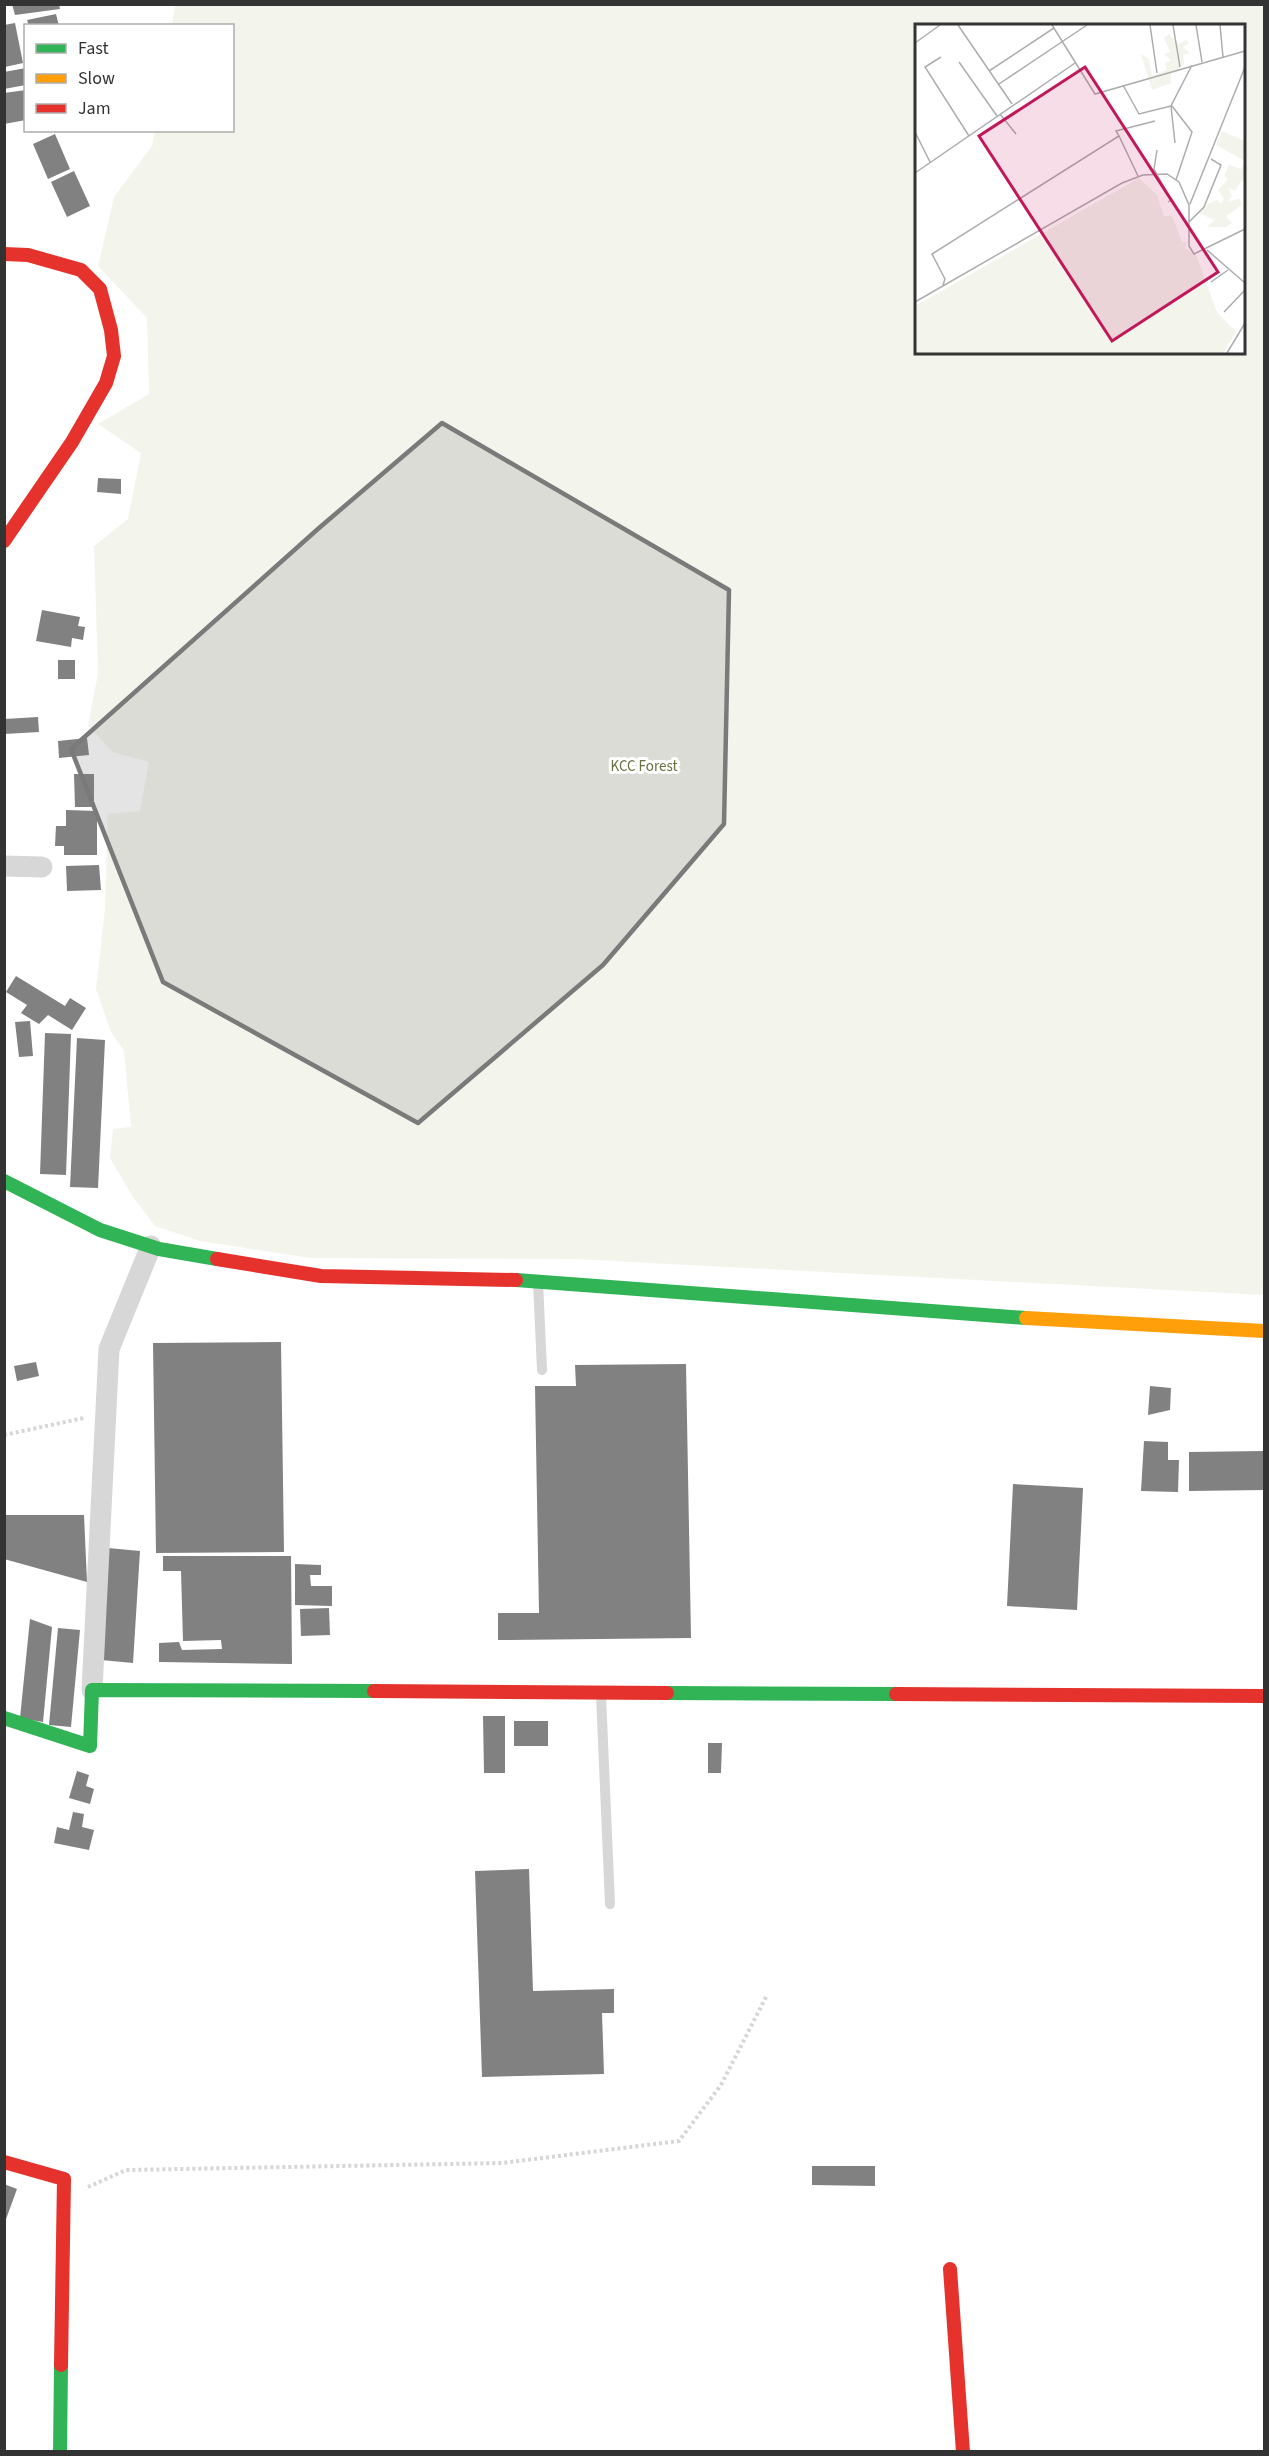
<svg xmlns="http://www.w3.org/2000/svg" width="1269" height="2456" viewBox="0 0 1269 2456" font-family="'Source Sans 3',sans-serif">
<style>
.green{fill:#f3f5ed;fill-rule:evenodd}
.building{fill:#818181}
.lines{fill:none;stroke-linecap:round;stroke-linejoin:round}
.path{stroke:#d6d6d6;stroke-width:4;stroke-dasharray:3 3;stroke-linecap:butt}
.lane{stroke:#d7d7d7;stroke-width:10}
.street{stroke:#d7d7d7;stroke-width:21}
.fast{stroke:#30b455;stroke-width:14}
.slow{stroke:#ff9f0a;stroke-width:14}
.jam{stroke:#e5322d;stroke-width:14}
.marked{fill:#7a7a7a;fill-opacity:0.2;stroke:#7a7a7a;stroke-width:4.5;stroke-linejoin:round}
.labels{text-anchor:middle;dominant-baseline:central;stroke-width:6;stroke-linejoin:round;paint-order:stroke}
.park-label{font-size:15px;fill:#67703e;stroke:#fff}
.inset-road{fill:none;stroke:#adadad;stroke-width:1.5}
.view{fill:#c2185b;fill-opacity:0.15;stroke:#c2185b;stroke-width:3}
.inset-edge{fill:none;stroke:#333;stroke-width:3}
</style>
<rect width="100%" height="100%" fill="#fff"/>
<path class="green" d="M175 5H1264V1295L575 1259 310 1258 200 1241 155 1226 133 1197 110 1158 113 1129 131 1127 124 1051 111 1032 96 989 105 908 108 814 140 811 149 762 113 752 88 726 98 673 94 546 128 519 141 453 98 424 149 394 147 318 98 266 114 197 152 146 155 131 232 130V26L172 25ZM916 26H1244V352H916Z"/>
<path class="building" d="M12 4H59L60 9 15 15Z
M56 14 59 26H29L27 20Z
M15 23 23 63 5 67 4 25Z
M26 68V85L4 89V72Z
M26 90V120L4 124V93Z
M55 134 70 169 48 179 33 144Z
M74 171 90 206 67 217 51 182Z
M98 478 121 479V494L97 492Z
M42 610 80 617 78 626 85 627 83 640 72 638 71 647 36 641Z
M58 660H75V679H58Z
M38 717 39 732 4 734V719Z
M87 738 89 755 59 758 58 741Z
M74 774H94V807H75Z
M66 810 97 811V855H64V846H55L56 826H66Z
M99 865 101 890 67 891 66 866Z
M16 976 65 1006 70 998 86 1008 72 1030 48 1015 39 1024 21 1013 27 1005 6 992Z
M30 1021 33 1056 19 1057 15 1022Z
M45 1033 71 1034 66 1175 40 1174Z
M77 1038 105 1040 98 1188 70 1187Z
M281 1342 284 1552 156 1553 153 1343Z
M36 1362 39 1376 17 1381 14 1366Z
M686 1364 691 1638 498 1640V1613H539L535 1386H576L575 1365Z
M1150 1386 1171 1388 1170 1410 1148 1415Z
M1144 1441 1168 1442V1460H1179L1178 1492 1141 1491Z
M1264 1451V1490L1189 1491V1452Z
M1013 1484 1083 1488 1077 1610 1007 1606Z
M4 1515H84L87 1582 4 1559Z
M108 1548 140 1551 133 1663 101 1660Z
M163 1556H291L292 1664 159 1662V1643L179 1642 182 1650 222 1649 221 1640 183 1641 181 1571H163Z
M295 1564 321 1565V1575H310L311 1586H332V1606L295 1605Z
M329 1608 330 1635 301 1636 300 1609Z
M30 1619 52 1627 43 1722 20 1718Z
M58 1628 80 1630 71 1727 49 1725Z
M483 1716H505V1773H484Z
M514 1721H548V1746H514Z
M708 1743H722L721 1773H708Z
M77 1771 89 1775 86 1786 94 1789 90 1804 69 1798Z
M73 1812 84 1814 82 1827 94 1830 89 1850 54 1843 57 1827 69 1830Z
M529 1869 533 1991 614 1989V2013H602L604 2074 482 2077 475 1871Z
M812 2166H875V2186L812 2185Z
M4 2184 17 2189 5 2222H4Z"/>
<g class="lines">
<path class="path" d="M4 1435 84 1418
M88 2187 126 2170 502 2163 679 2141 721 2085 767 1995"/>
<path class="lane" d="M538 1281 542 1370
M601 1695 610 1904"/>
<path class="street" d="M4 866 42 867
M92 1690 109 1349 151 1246"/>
<path class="fast" d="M4 1181 100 1230 159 1249 217 1259
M516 1280 1026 1318
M667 1693 896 1694
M4 1718 90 1746 92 1690 374 1691
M60 2452 61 2365"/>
<path class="slow" d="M1026 1318 1264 1331"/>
<path class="jam" d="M4 254 28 255 81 270 100 289 111 330 114 356 106 383 72 442 4 541
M217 1259 321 1276 516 1280
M374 1691 667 1693
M896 1694 1264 1696
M4 2162 64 2179 61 2365
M950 2269 963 2452"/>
</g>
<path class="marked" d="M442 423 729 590 724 824 603 965 418 1123 163 982 71 749 319 528Z"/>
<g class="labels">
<g class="park-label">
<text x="644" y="766">KCC Forest</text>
</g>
</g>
<g transform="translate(915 24)">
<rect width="330" height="330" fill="#fff"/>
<path d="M254 10 264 20 271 16 274 19 268 23 275 29 268 31 269 39 263 46 256 47V59L237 66 226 30 234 35 237 52 252 46 250 39 256 36 249 30 255 28 249 14ZM307 107 330 117V137L301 121ZM330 139V157L327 156 320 167 314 164 317 172 313 177 325 175 327 181 311 192 317 199 311 203H292L299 196 284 189 293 180 302 176 306 180 309 175 303 166 313 155 309 152 314 141 326 145ZM224 154 242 171 249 192H257L267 218H272L270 224 281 231 302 288 321 308 308 329H0V282Z" fill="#f3f5ed"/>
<path class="inset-road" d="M43 1 97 80M137 1 180 70 330 27M235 1 242 49M258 1 265 43M281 1 287 38M305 1 308 33M0 19 25 1M26 33 10 43 54 112M44 38 82 92M74 47 139 4M84 60 172 1M208 61 224 90 256 82M257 82 277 108 261 156M85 90 101 110M0 108 15 138M204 112 223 152M260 119 256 82 277 41M242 126 239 145 256 176 253 178M0 149 160 39M275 180 330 43M274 198 289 183 306 141 296 135M292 226 330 259M296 258 313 246M28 261 30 255 17 230 204 112 201 107 240 97M0 278 207 159 228 151 252 150 264 158 274 181V222L279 230 330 205M309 288 330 266M312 329 330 299"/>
<path class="view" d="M170 43 303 248 197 317 64 112Z"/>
<rect width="330" height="330" class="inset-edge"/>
</g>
<rect width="1269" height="2456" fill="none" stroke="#333333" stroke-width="12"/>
<rect x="24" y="24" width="210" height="108" fill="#ffffff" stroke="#adadad" stroke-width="1.5"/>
<rect x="36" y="44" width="30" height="9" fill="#30b455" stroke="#adadad" stroke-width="1.5"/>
<text x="78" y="54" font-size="18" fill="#333333">Fast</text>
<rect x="36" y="74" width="30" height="9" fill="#ff9f0a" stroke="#adadad" stroke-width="1.5"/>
<text x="78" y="84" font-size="18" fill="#333333">Slow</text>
<rect x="36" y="104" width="30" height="9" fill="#e5322d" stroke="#adadad" stroke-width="1.5"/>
<text x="78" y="114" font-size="18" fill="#333333">Jam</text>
</svg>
